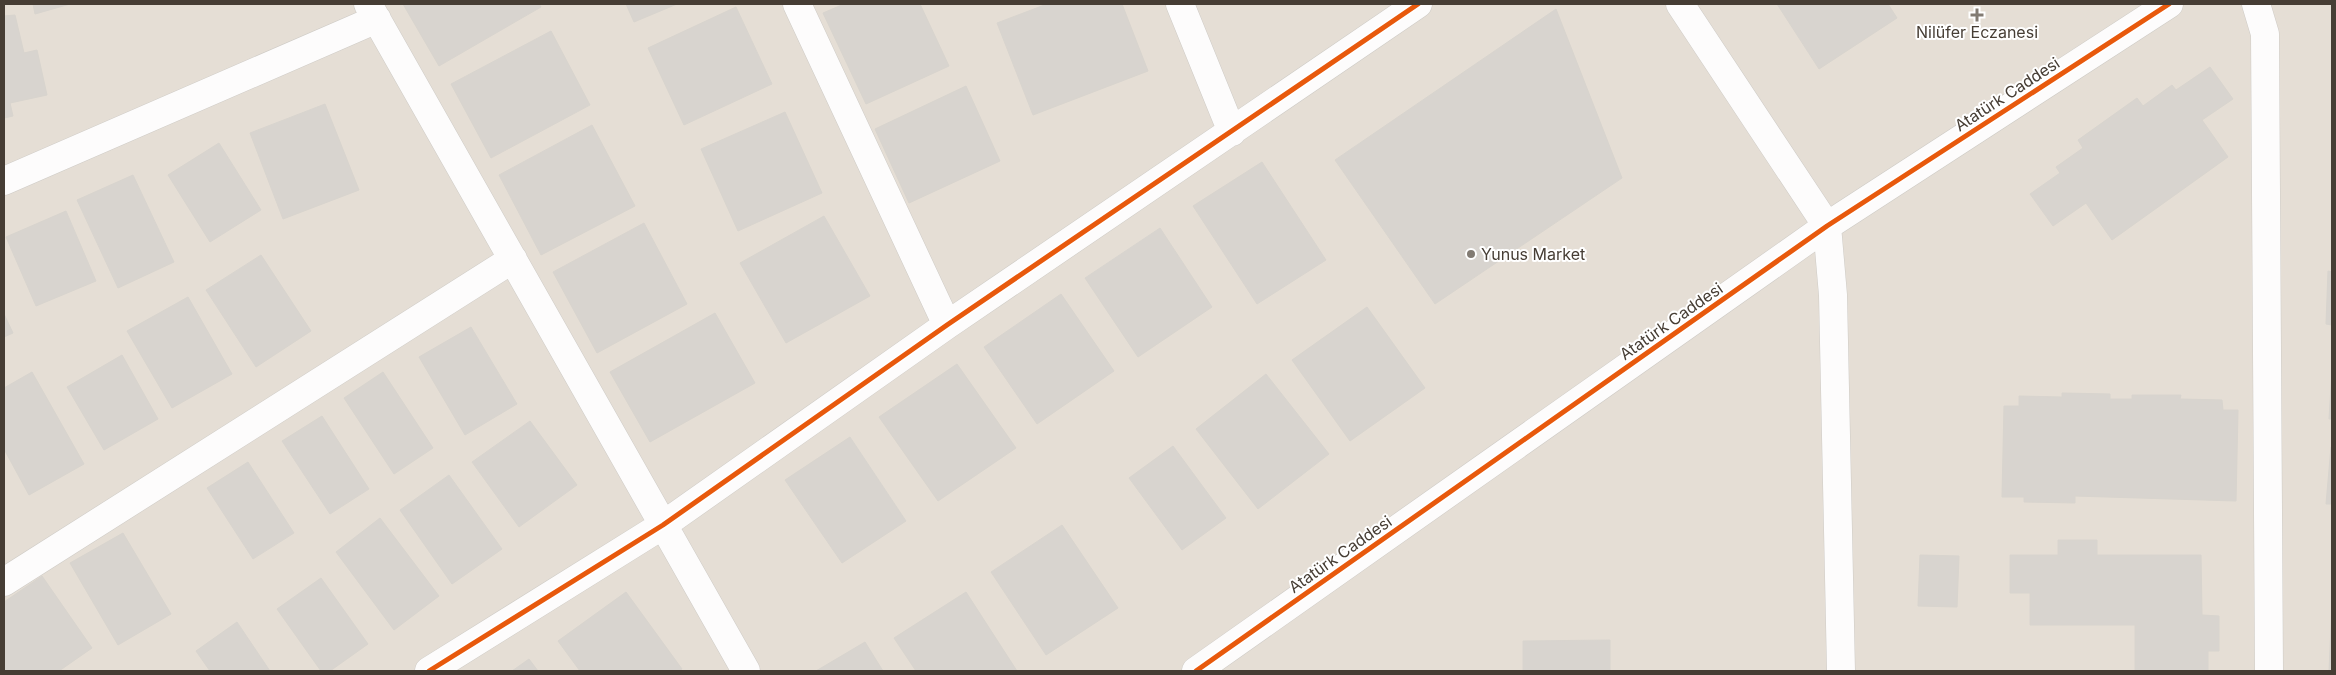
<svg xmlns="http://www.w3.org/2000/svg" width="2336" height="675" viewBox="0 0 2336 675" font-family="Inter,sans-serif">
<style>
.residential{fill:#e5ded5}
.building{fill:#d8d4cf;stroke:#d8d4ce}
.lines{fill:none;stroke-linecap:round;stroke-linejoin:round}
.minor-casing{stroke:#cecbc6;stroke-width:29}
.minor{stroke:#fdfcfc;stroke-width:28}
.cycleway-casing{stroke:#fff;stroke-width:8}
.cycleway{stroke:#e8590c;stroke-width:5}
.poi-dot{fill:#827b73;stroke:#fff;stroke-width:2}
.labels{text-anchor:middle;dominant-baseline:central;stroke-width:4;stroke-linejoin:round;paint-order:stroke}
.poi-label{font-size:16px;fill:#463d34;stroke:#fff}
.street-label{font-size:16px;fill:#463d34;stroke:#fff}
</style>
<rect width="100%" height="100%" fill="#f0ede8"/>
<path class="residential" d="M4 4H2332V671H4Z"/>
<path class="building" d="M33 4H70L35 14Z
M403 4H539L541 7 439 66Z
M626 4H677L634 22Z
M844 4H920L949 66 866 104 823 13Z
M1047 4H1122L1148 71 1033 115 997 23Z
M1777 4H1888L1897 18 1819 69Z
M736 7 772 84 684 125 648 48Z
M1556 9 1622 178 1435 304 1335 160Z
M15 15 24 53 37 50 47 95 10 103 13 116 4 118V16Z
M551 31 590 105 491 158 451 84Z
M2210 67 2233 99 2202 120 2228 157 2112 240 2086 203 2053 226 2030 194 2060 173 2056 167 2083 148 2078 140 2137 98 2143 106 2172 85 2176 90Z
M966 86 1000 161 909 203 875 129Z
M325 104 359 190 283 219 250 133Z
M785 112 822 193 738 231 701 149Z
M592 125 635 206 541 255 499 175Z
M219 143 261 210 210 242 168 175Z
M1262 162 1326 260 1257 304 1193 206Z
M133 175 174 262 118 288 77 200Z
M66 211 96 281 36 306 6 237Z
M824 216 870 296 786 343 740 263Z
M644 223 687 304 597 353 553 272Z
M1160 228 1212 307 1138 357 1085 278Z
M261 255 311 331 256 367 206 290Z
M2328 271 2332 272V325L2326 324Z
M1061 294 1114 371 1037 424 984 347Z
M188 297 232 374 172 408 127 331Z
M1367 307 1425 388 1350 441 1292 360Z
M715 313 755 383 650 442 610 372Z
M4 314 13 333 4 337Z
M471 327 517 404 465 435 419 357Z
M122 355 158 419 104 450 67 387Z
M957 364 1016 448 938 501 879 417Z
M2332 371V419H2329Z
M32 372 84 464 29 495 4 449V388Z
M383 372 433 448 394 474 344 398Z
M1266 374 1329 454 1258 509 1196 429Z
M2062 393 2110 394V399H2132V395H2181L2180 399 2222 400 2223 410H2238L2236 501 2075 496V503L2024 502V497H2002L2004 406H2019V396L2062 397Z
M322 416 369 489 330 514 282 441Z
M530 421 577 485 519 527 472 462Z
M850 437 906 521 842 563 785 480Z
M1173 446 1226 518 1182 550 1129 478Z
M2331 447H2332V504H2326Z
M248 462 294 533 253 559 207 488Z
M449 475 502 549 452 584 400 510Z
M380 518 439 596 394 630 336 552Z
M1062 525 1118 608 1046 655 991 572Z
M123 533 171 614 118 645 70 563Z
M2058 540H2097V555H2201L2202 615 2219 616V651H2208V671H2135V625H2030V593H2010V555H2058Z
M1920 555 1959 556 1957 607 1918 606Z
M42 576 92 648 59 671H6L4 668V602Z
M321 578 368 644 330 671H321L277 609Z
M626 592 682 669 678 671H580L558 641Z
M966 592 1017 671H916L894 638Z
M2332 605V671H2329Z
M237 622 270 671H210L196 651Z
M1610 640V671H1523V641Z
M865 642 883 671H816Z
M529 659 538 671H512Z"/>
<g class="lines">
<g class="minor-casing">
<path id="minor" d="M368 4 746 671
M797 4 947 325
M1180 4 1232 132
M1680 4 1827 226 1833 295 1841 671
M2256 4 2265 34 2269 671
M4 181 377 19
M4 582 513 259
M429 671 663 525 947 325 1418 4
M1196 671 1827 226 2169 4"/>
</g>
<use href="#minor" class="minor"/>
<g class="cycleway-casing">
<path id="cycleway" d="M429 671 663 525 947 325 1418 4
M1196 671 1827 226 2169 4"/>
</g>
<use href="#cycleway" class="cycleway"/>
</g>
<g class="poi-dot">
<path d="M1974.5 7.5h5v5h5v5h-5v5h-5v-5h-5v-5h5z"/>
<circle cx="1471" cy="254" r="5"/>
</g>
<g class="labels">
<g class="poi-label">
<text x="1977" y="32">Nilüfer Eczanesi</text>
<text x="1481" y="254" text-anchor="start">Yunus Market</text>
</g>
<g class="street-label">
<text transform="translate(2007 94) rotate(-33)">Atatürk Caddesi</text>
<text transform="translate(1671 321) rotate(-35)">Atatürk Caddesi</text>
<text transform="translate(1340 554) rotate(-35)">Atatürk Caddesi</text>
</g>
</g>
<rect width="2336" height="675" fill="none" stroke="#463d34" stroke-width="10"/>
</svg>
